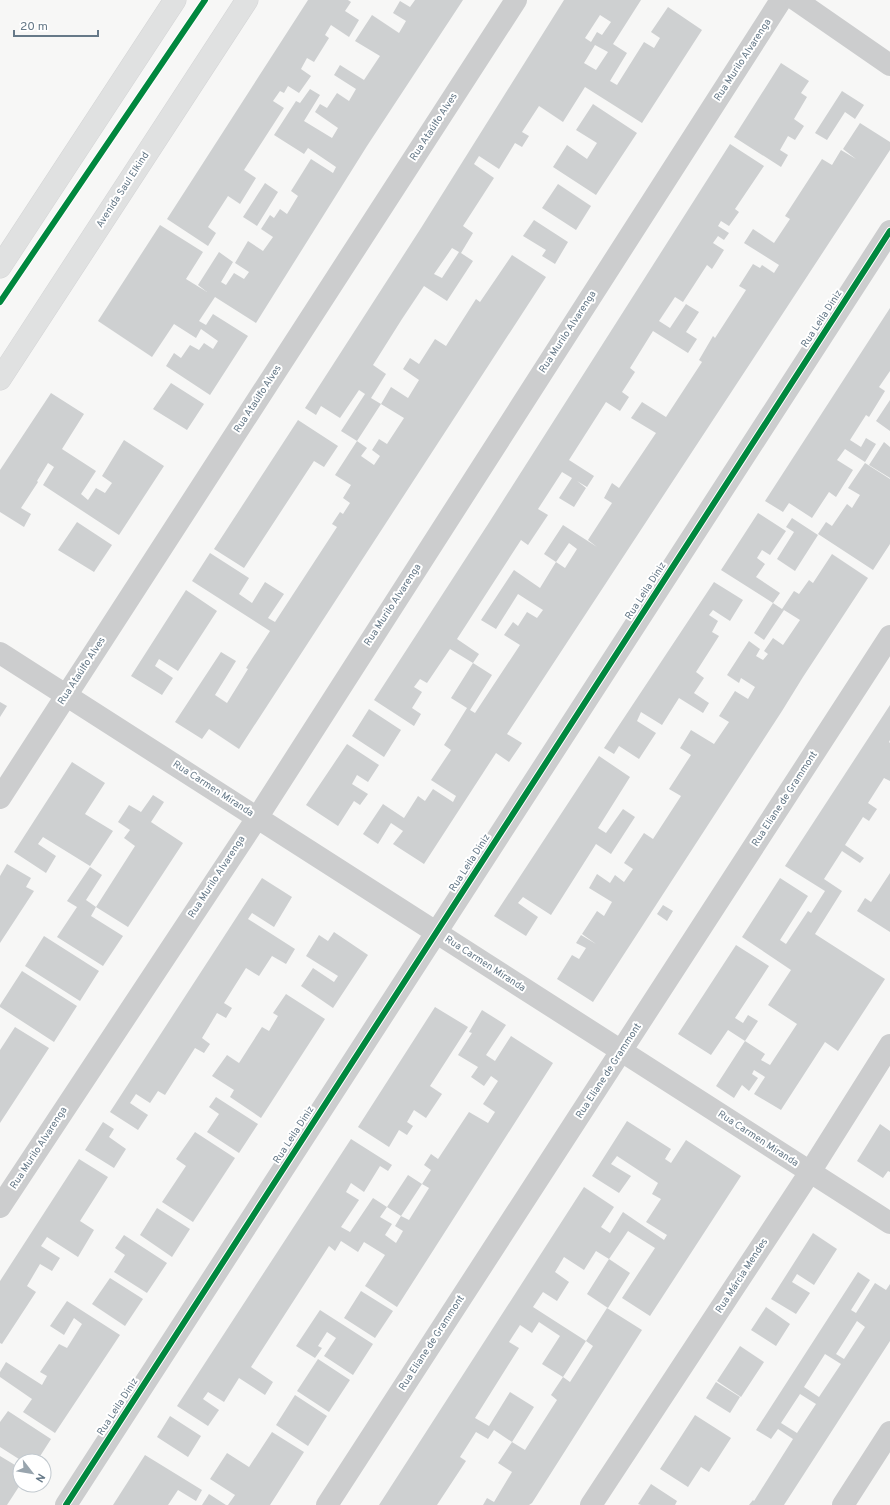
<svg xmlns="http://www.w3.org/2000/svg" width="890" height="1505" viewBox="0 0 890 1505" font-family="Overpass,sans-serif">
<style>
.building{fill:#ced0d1;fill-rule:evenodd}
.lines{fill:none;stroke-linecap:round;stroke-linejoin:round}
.secondary-casing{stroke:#d4d5d6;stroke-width:23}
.minor{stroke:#cccdce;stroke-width:22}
.tertiary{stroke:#cccdce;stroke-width:22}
.secondary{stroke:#e0e1e1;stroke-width:22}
.cycleway-casing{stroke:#fff;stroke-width:8}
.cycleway{stroke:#00873e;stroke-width:6}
.labels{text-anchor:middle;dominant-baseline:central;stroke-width:4;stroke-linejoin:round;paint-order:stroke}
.street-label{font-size:10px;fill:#667988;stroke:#fff}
</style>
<rect width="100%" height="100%" fill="#f7f7f6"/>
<path class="building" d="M308 0H348L351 2 345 11 359 20 349 37 331 25 325 35 329 38 314 62 307 58 301 69 311 76 299 93 288 86 284 93 280 91 273 101 284 108 244 170 256 178 240 204 228 196 208 227 216 233 208 246 167 219Z
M415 0H463L367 146 256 323 215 297 199 321 206 325 213 314 248 336 210 395 166 366 174 353 181 358 190 345 199 350 204 343 213 349 218 341 201 329 196 338 174 324 152 357 98 321 160 225 203 252 186 279 207 292 198 285 219 252 233 262 221 282 226 285 234 273 244 279 249 272 235 263 248 241 263 251 273 237 261 229 270 215 274 218 280 209 287 214 298 196 291 191 311 159 333 173 336 167 308 148 304 154 274 135 296 101 300 103 310 89 320 95 304 121 332 138 338 128 315 112 320 104 327 108 337 93 349 101 356 89 334 75 340 65 364 80 380 56 355 41 372 15 399 33 406 21 393 13 400 1 410 7Z
M564 0H641L613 44 627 53 610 81 617 85 644 42 654 48 660 38 651 32 668 7 702 30 642 123 585 87 563 122 539 106 522 132 529 136 522 147 515 143 499 169 479 156 474 164 494 178 463 226 473 233 461 253 473 261 447 301 424 286 402 319 373 365 386 374 371 398 381 404 357 441 341 431 365 394 359 390 340 418 321 406 316 415 305 408 421 228ZM600 15 611 22 602 35 597 32 591 42 585 38ZM595 45 608 52 596 70 584 63ZM452 248 459 252 442 278 434 274Z
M781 63 809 81 801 93 807 97 794 119 804 126 795 140 788 136 780 150 788 155 781 167 734 137Z
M842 91 864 105 855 119 845 112 827 140 815 133Z
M593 104 637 133 596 195 553 167 567 145 587 159 597 143 576 130Z
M860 123 890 142V150L507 734 522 743 509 762 496 753 424 864 393 844 403 831 391 823 378 844 363 834 383 804 404 818 418 796 425 801 433 789 453 802 456 796 431 780 451 750 444 745 467 708 451 698 473 663 492 675 470 710 475 713 520 645 504 635 513 622 518 626 527 612 537 618 543 610 518 594 496 629 481 620 514 570 540 588 556 562 565 568 577 549 569 543 556 562 544 554 563 525 597 547 588 540 612 503 604 498 612 483 619 488 656 433 631 418 642 402 666 417 702 362 699 360 713 336 715 338 746 290 739 286 753 264 760 268 762 265 774 273 779 265 744 243 753 229 774 243 790 219 785 216 822 159 832 165 841 150 856 159 843 149Z
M730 144 764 166 735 209 739 212 729 226 721 221 718 226 729 233 724 240 718 236 713 243 724 250 712 269 707 265 683 302 675 297 659 321 670 328 686 304 699 312 686 332 697 339 688 353 653 331 630 368 635 372 622 392 629 397 620 411 606 402 569 460 594 476 587 487 577 481 586 488 574 507 559 498 572 478 562 472 538 509 548 515 528 545 521 540 457 639 479 654 473 663 450 649 427 683 420 679 414 687 422 692 412 708 421 714 414 726 374 700 490 521Z
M265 183 278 192 257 226 243 217Z
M558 184 591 206 576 230 542 208Z
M534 220 568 242 555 264 542 256 546 250 523 236Z
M512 255 546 277 239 749 209 729 202 739 175 722 221 652 236 661 215 695 227 703 248 669 246 668 270 631 192 581 210 553 249 578 239 594 252 603 265 582 284 594 268 618 275 622 337 527 332 524 340 512 343 514 350 503 343 498 351 485 335 475 357 441 367 448 361 456 374 465 380 456 372 450 379 439 387 444 404 418 381 404 391 387 408 398 419 380 403 369 410 358 419 364 435 339 446 346 476 299 480 302Z
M890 308V371L879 387 885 391 869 417 866 415 850 440 861 447 866 438 876 444 865 462 845 449 837 460 853 470 836 497 829 492 812 518 789 503 783 512 765 501Z
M171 383 204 404 187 430 153 409Z
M51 393 84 414 62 449 96 471 81 494 88 500 96 488 105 493 112 483 102 476 124 440 164 466 119 535 43 485 54 467 48 463 37 481 38 482 21 508 31 514 24 527 0 512V470Z
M890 400V431L876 421Z
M298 420 338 446 324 467 314 461 244 568 214 549Z
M884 442 890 447V478L869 465Z
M865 463 890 479V544L873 570 818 534 826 522 832 526 847 504 852 508 860 495 848 488Z
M758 513 786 531 770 555 762 550 757 558 765 564 756 577 780 593 773 603 721 570Z
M792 518 818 535 795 571 777 559 794 532 786 527Z
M77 522 112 545 94 572 58 550Z
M832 554 868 578 803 677 782 711 593 1002 557 979 572 955 579 959 586 948 576 943 581 935 596 944 582 934 597 911 604 916 612 902 589 888 597 874 610 883 615 875 624 882 633 869 624 863 644 833 653 839 681 796 669 789 691 755 680 748 691 730 714 744 729 722 719 716 735 691 748 699 755 687 741 678 739 683 727 675 749 641 760 649 756 656 763 660 768 654 764 651 773 638 783 645 800 620 784 610 764 640 754 633 773 603 782 609 794 591 799 594 809 580 813 583Z
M714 582 743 600 730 621 713 610 709 615 718 621 712 632 719 636 696 672 704 678 694 693 709 703 703 713 679 698 662 725 641 712 637 721 656 733 639 759 619 746 614 754 604 748Z
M186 590 217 611 178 671 159 659 155 666 173 678 162 695 131 676Z
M0 702 7 706 0 717Z
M890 705V740L889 742 890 743V781L884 778 868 803 877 809 869 821 863 817 845 845 864 858 860 863 842 851 824 879 842 891 815 934 885 979 838 1051 825 1042 781 1110 754 1094 765 1077 754 1070 752 1074 758 1078 749 1091 742 1085 734 1098 716 1086 745 1041 765 1054 761 1060 770 1065 797 1024 768 1005 791 970 742 937 780 878 808 896 780 940 786 944 808 911 811 913 825 891 785 866Z
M369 709 401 730 384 757 352 736Z
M347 744 379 765 368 782 357 775 352 784 368 794 360 805 354 801 338 826 306 805Z
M599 756 630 777 598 828 606 833 623 809 635 817 611 854 596 844 551 915 523 897 518 903 538 917 526 936 494 916Z
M72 762 105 783 85 814 113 831 90 866 43 837 38 844 56 856 46 873 14 852Z
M153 795 164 802 151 822 183 843 128 927 96 907 91 916 123 936 103 966 57 937 77 907 67 901 90 867 102 875 86 900 96 907 135 846 124 838 130 830 118 822 129 805 141 812Z
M7 864 31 878 26 887 34 891 0 943V876Z
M890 873V932L857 911 865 898 871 902Z
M262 878 292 897 274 927 252 913 248 919 295 949 286 964 272 956 259 976 246 968 224 1003 232 1008 226 1018 217 1013 202 1038 210 1044 204 1053 195 1048 165 1095 158 1091 150 1103 136 1094 130 1103 148 1115 138 1130 110 1112Z
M663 905 673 911 667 921 657 914Z
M334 932 368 955 333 1008 301 986 313 968 334 982 338 976 306 956 319 935 328 941Z
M44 936 99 971 80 1001 25 966Z
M736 945 769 966 735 1018 743 1023 748 1015 758 1021 745 1041 728 1030 711 1055 678 1034Z
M22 971 77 1006 54 1042 0 1007V1005Z
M286 994 325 1019 261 1118 230 1097 234 1090 212 1076 227 1055 239 1063 262 1027 269 1031 278 1016 273 1013Z
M435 1007 468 1027 430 1086 442 1094 426 1118 414 1110 407 1122 413 1126 407 1135 399 1130 389 1147 358 1127Z
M482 1010 506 1025 486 1055 495 1061 511 1036 553 1063 397 1307 365 1286 385 1255 364 1242 358 1252 341 1241 335 1251 329 1246 251 1367 273 1382 265 1395 239 1378 224 1402 208 1392 203 1399 219 1410 208 1426 177 1406 351 1139 392 1165 388 1171 380 1166 364 1192 351 1183 346 1192 359 1200 341 1227 350 1232 373 1198 387 1207 408 1175 422 1184 401 1216 409 1220 429 1188 422 1184 431 1170 424 1165 431 1154 438 1159 469 1112 488 1123 495 1112 483 1104 498 1081 491 1076 484 1086 471 1077 478 1067 458 1055 472 1033 469 1032ZM387 1207 401 1216 395 1226 403 1231 396 1243 385 1235 392 1224 380 1217Z
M15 1027 49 1048 0 1123V1050Z
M216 1097 258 1124 239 1153 207 1132 219 1114 209 1107Z
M627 1121 671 1149 665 1159 671 1163 686 1140 741 1176 650 1316 622 1298 655 1248 628 1231 609 1259 596 1251 584 1270 564 1257 555 1272 569 1282 557 1301 543 1292 533 1307 586 1341 563 1377 542 1364 560 1336 539 1322 532 1333 520 1325 509 1342 519 1348 475 1418 489 1426 510 1392 534 1407 512 1442 525 1450 557 1400 551 1395 563 1377 570 1382 593 1346 586 1341 607 1308 642 1330 532 1503 529 1505H483L487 1498 494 1502 512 1472 498 1463 512 1442 494 1430 488 1439 476 1432 460 1457 466 1461 437 1505H379L584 1187 614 1207 601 1227 610 1233 623 1212 664 1240 667 1235 646 1222 661 1199 652 1194 658 1183 617 1156 611 1164 631 1176 619 1193 592 1176Z
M103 1122 114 1129 109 1137 126 1149 114 1168 85 1150Z
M880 1124 890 1131V1172L888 1171 883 1178 857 1161Z
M195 1132 235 1158 193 1222 162 1202 186 1166 176 1159Z
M79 1159 108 1177 80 1221 94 1230 78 1257 47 1237 41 1246 60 1258 52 1271 40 1264 27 1286 36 1292 2 1344 0 1343V1281Z
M157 1208 190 1229 172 1257 140 1235Z
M813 1233 837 1249 814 1285 797 1274 792 1282 810 1293 796 1314 771 1299Z
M124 1235 167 1263 147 1293 114 1272 125 1255 115 1248Z
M609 1259 630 1273 608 1308 587 1294Z
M858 1272 870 1280 851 1310 856 1313 875 1283 886 1290 890 1284V1341L784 1505H749L753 1500 754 1501 793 1439 778 1429 771 1439 756 1430ZM857 1321 865 1327 844 1359 836 1354ZM825 1354 841 1364 819 1397 804 1387ZM800 1394 816 1404 797 1433 781 1423Z
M110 1278 143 1299 125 1326 92 1304Z
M361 1291 393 1311 375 1338 344 1318Z
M67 1301 120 1335 55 1433 23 1412 32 1399 0 1377V1372L6 1362 42 1385 47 1376 40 1372 59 1344 67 1348 82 1324 74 1318 64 1335 50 1326Z
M766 1307 790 1324 776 1346 751 1330Z
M320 1310 373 1344 353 1375 324 1356 336 1338 327 1332 318 1346 322 1348 315 1358 296 1346Z
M740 1346 764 1362 741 1397 717 1381Z
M318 1359 350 1380 329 1412 297 1391Z
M716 1382 740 1397 730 1413 706 1398Z
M295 1395 327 1416 308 1446 276 1425Z
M8 1411 51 1439 37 1461H22L0 1447V1422Z
M695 1415 731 1438 709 1472 701 1467 688 1487 660 1469Z
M170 1416 201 1436 188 1457 157 1437Z
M272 1432 304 1452 270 1505H228L235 1495 210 1479 227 1453 249 1467Z
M145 1455 202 1490 196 1501 178 1490 168 1505H113Z
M0 1456 20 1468V1485L7 1505H0Z
M651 1484 677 1501 675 1505H641L638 1504Z
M209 1494 226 1505H202Z"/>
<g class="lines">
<g class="secondary-casing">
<path id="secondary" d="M0 267 175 0
M0 379 247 0"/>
</g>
<path class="minor" d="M0 653 890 1223
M0 798 516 0
M0 1207 257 818 781 0
M66 1505 890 231
M327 1505 890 636
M591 1505 810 1172 890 1045
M843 1505 890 1432"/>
<path class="tertiary" d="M796 0 890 65"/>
<use href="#secondary" class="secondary"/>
<g class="cycleway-casing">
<path id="cycleway" d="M0 302 205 0
M66 1505 890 231"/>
</g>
<use href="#cycleway" class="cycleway"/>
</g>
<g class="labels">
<g class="street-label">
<text transform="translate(743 60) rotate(-57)">Rua Murilo Alvarenga</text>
<text transform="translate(434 127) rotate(-57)">Rua Ataúlfo Alves</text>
<text transform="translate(123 190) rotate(-57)">Avenida Saul Elkind</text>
<text transform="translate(822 319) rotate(-57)">Rua Leila Diniz</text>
<text transform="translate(568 332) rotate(-57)">Rua Murilo Alvarenga</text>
<text transform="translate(258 399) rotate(-57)">Rua Ataúlfo Alves</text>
<text transform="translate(646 591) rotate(-57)">Rua Leila Diniz</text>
<text transform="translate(393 605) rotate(-57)">Rua Murilo Alvarenga</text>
<text transform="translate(82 671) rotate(-57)">Rua Ataúlfo Alves</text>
<text transform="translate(213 789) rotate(33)">Rua Carmen Miranda</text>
<text transform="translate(785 799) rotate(-57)">Rua Eliane de Grammont</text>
<text transform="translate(470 863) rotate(-57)">Rua Leila Diniz</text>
<text transform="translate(217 877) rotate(-57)">Rua Murilo Alvarenga</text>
<text transform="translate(485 964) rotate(33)">Rua Carmen Miranda</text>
<text transform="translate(609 1071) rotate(-57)">Rua Eliane de Grammont</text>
<text transform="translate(294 1135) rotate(-57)">Rua Leila Diniz</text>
<text transform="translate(758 1139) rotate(33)">Rua Carmen Miranda</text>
<text transform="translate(39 1148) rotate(-57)">Rua Murilo Alvarenga</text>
<text transform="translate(742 1276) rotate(-57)">Rua Márcia Mendes</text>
<text transform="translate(432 1343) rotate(-57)">Rua Eliane de Grammont</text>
<text transform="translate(118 1407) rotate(-57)">Rua Leila Diniz</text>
</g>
</g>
<g transform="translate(32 1473) rotate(121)"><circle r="19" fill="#ffffff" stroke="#c2c9cf"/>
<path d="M0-3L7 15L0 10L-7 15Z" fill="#99a5ae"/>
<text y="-6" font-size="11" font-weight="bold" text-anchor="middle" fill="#667988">N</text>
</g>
<path d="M14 30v6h84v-6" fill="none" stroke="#667988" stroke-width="2"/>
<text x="20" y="30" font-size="12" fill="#667988" stroke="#ffffff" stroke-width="3" paint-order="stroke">20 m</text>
</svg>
